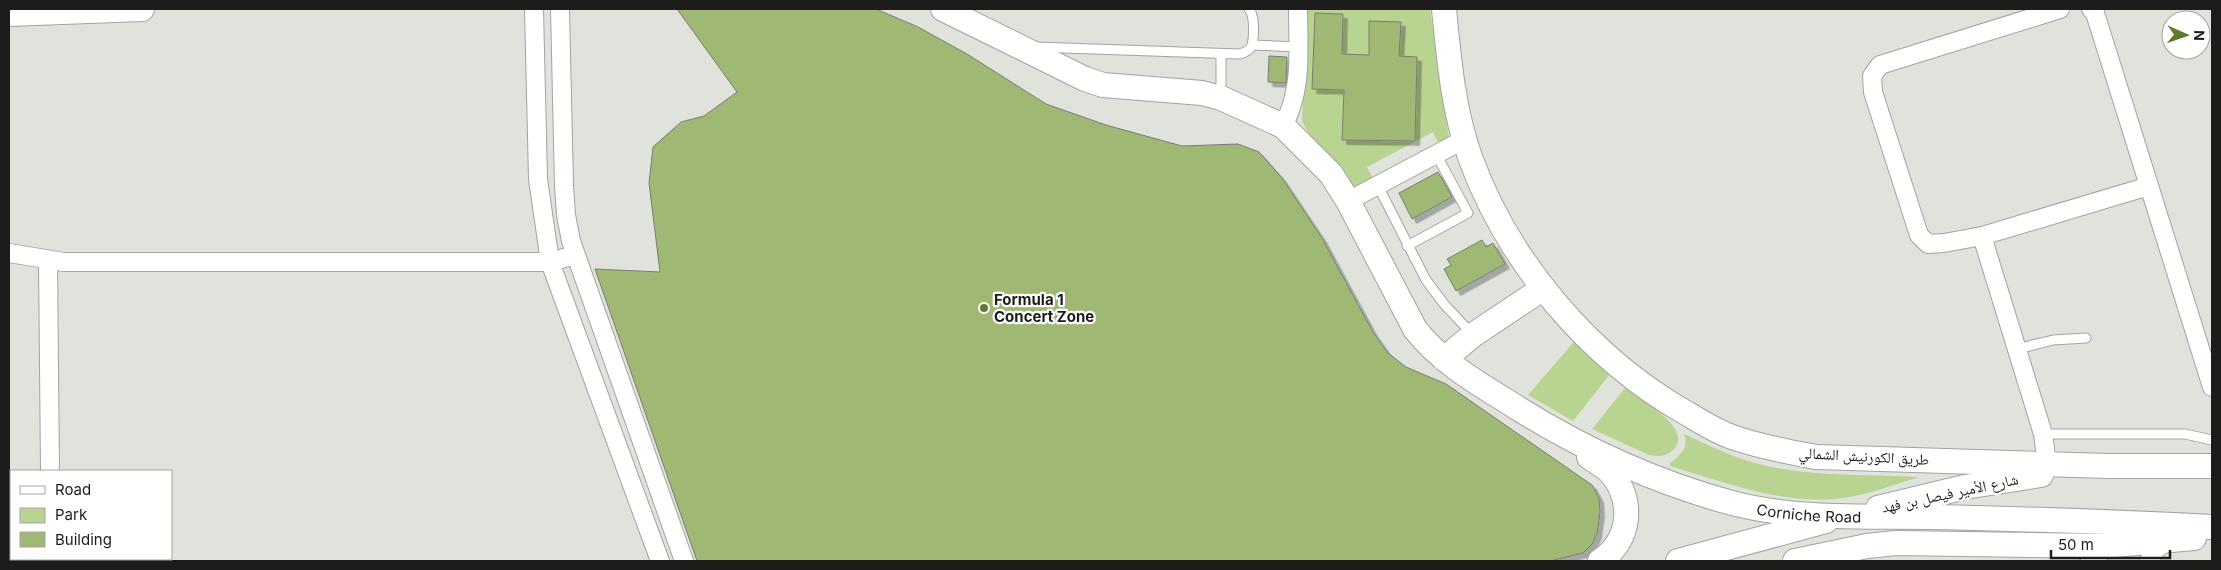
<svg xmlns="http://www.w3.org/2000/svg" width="2221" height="570" viewBox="0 0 2221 570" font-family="Inter,'Noto Naskh Arabic',sans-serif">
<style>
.green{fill:#b9d391}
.building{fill:#9fb974;stroke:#7a7c77;filter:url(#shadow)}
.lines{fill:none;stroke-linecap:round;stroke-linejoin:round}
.service-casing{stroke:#a2a49e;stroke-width:11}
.minor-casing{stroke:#a2a49e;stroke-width:20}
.secondary-casing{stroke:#a2a49e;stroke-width:26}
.service{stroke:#fff;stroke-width:9}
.minor{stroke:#fff;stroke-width:18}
.secondary{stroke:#fff;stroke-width:24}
.poi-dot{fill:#607a2d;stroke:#fff;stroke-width:2}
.labels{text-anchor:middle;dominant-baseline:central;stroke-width:4.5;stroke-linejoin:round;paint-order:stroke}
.poi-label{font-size:15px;font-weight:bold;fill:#1c1d1b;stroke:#fff;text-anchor:start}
.street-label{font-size:15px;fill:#1c1d1b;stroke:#fff}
</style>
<defs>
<filter id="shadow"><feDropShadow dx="4.5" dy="4.5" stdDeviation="0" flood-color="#0004"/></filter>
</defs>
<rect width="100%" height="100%" fill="#e0e2dc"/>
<path class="green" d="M1307 9H1430L1449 138 1439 144 1433 132 1367 167 1374 180 1357 189 1353 188 1311 138 1302 121Z
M1574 342 1610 374 1573 421 1528 395Z
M1625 388C1638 398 1694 428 1674 449 1666 457 1658 457 1649 455L1592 429Z
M1684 434C1710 446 1736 459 1763 465 1813 477 1868 474 1920 477 1895 484 1868 495 1842 498 1785 506 1724 482 1670 466V463C1681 455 1689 448 1684 434Z"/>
<path class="building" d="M677 9H876L918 27 967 54 1046 104 1106 125 1182 146 1238 144 1259 152 1282 178 1322 238 1373 332 1388 353 1406 367 1446 384 1592 485 1599 498 1600 512 1597 534 1592 544 1583 553 1550 561H697L595 269 660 272 649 183 653 147 681 122 704 116 737 92Z
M1315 13 1343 14 1342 54 1369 55V21L1401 22 1399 56 1417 57 1415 141 1342 140 1344 90 1312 89Z
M1269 56 1287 57 1286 83 1268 82Z
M1438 172 1452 197 1412 219 1399 193Z
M1482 240 1486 247 1493 243 1505 264 1456 291 1444 269 1451 265 1447 259Z"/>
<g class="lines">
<g class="service-casing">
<path id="service" d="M1252 45 1298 47
M1035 47 1239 54C1244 53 1250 50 1252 45 1254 37 1255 15 1249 9
M1221 98V54
M1378 186 1426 280 1444 304 1473 335
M1407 246 1468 213 1436 154
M2017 349 2053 340 2086 338
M2043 434H2185L2212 440"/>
</g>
<g class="minor-casing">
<path id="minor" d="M534 9 538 179 550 262 660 561
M560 9 564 186 566 215 571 241 684 561
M2091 9 2095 13 2212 387
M1283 126C1303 90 1298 49 1298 9
M1348 201 1465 139
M1982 236 1944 243 1928 244 1919 235 1873 92 1872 76 1880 65 2060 9
M9 253 64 262H550L575 255
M48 260 50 471
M2047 464 2043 434 1982 236 2149 186
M2078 546 2098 561
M51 559V561
M2149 561 2157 548 2170 540"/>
</g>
<g class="secondary-casing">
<g id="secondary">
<path id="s1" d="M943 9 1085 79 1103 85 1202 93 1221 98 1283 126 1331 174 1348 201 1415 329C1442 364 1483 386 1519 409 1585 450 1658 483 1732 503 1797 520 1866 516 1932 517 2025 519 2119 522 2212 527"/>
<path d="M1444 9C1449 59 1453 109 1470 157 1508 262 1590 359 1688 414 1703 423 1719 433 1735 438 1761 447 1789 452 1816 457L2109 466H2212"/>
<path d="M9 14 142 9"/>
<path d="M1444 359 1473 335 1542 289"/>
<path d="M1589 457C1596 462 1606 467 1611 473 1635 502 1630 541 1600 561"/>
<path d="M1878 508 1965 487 2041 475"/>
<path d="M1678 561 1826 521"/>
<path d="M1795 561 1867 546 1896 543 2103 546 2194 538"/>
</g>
</g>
<use href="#service" class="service"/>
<use href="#minor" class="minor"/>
<use href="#secondary" class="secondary"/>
</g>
<circle class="poi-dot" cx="984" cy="308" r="5"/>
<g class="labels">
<g class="poi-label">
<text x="994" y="299">Formula 1<tspan x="994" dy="17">Concert Zone</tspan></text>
</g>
<g class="street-label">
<text transform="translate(1864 456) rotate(3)">طريق الكورنيش الشمالي</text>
<text transform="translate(1950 493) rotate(-12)">شارع الأمير فيصل بن فهد</text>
<text stroke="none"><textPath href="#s1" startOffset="1052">Corniche Road</textPath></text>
</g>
</g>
<rect width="2221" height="570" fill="none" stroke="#1c1d1b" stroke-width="20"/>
<rect x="10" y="470" width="162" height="90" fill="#ffffff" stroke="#a4a5a4"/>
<rect x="20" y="486" width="25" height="8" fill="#ffffff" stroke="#a4a5a4"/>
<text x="55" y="495" font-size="15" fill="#1c1d1b">Road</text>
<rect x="20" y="508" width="25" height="15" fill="#b9d391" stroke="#a4a5a4"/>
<text x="55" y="520" font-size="15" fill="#1c1d1b">Park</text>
<rect x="20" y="532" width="25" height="15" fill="#9fb974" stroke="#a4a5a4"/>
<text x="55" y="545" font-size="15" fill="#1c1d1b">Building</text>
<g transform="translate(2186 35) rotate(92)"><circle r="24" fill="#ffffff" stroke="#a4a5a4"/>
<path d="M0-4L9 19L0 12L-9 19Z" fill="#607a2d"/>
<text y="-8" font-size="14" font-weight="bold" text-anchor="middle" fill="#1c1d1b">N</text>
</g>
<path d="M2051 550v8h119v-8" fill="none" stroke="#1c1d1b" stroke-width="2.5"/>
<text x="2058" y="550" font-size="15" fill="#1c1d1b" stroke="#ffffff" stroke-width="4" paint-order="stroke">50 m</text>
</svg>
